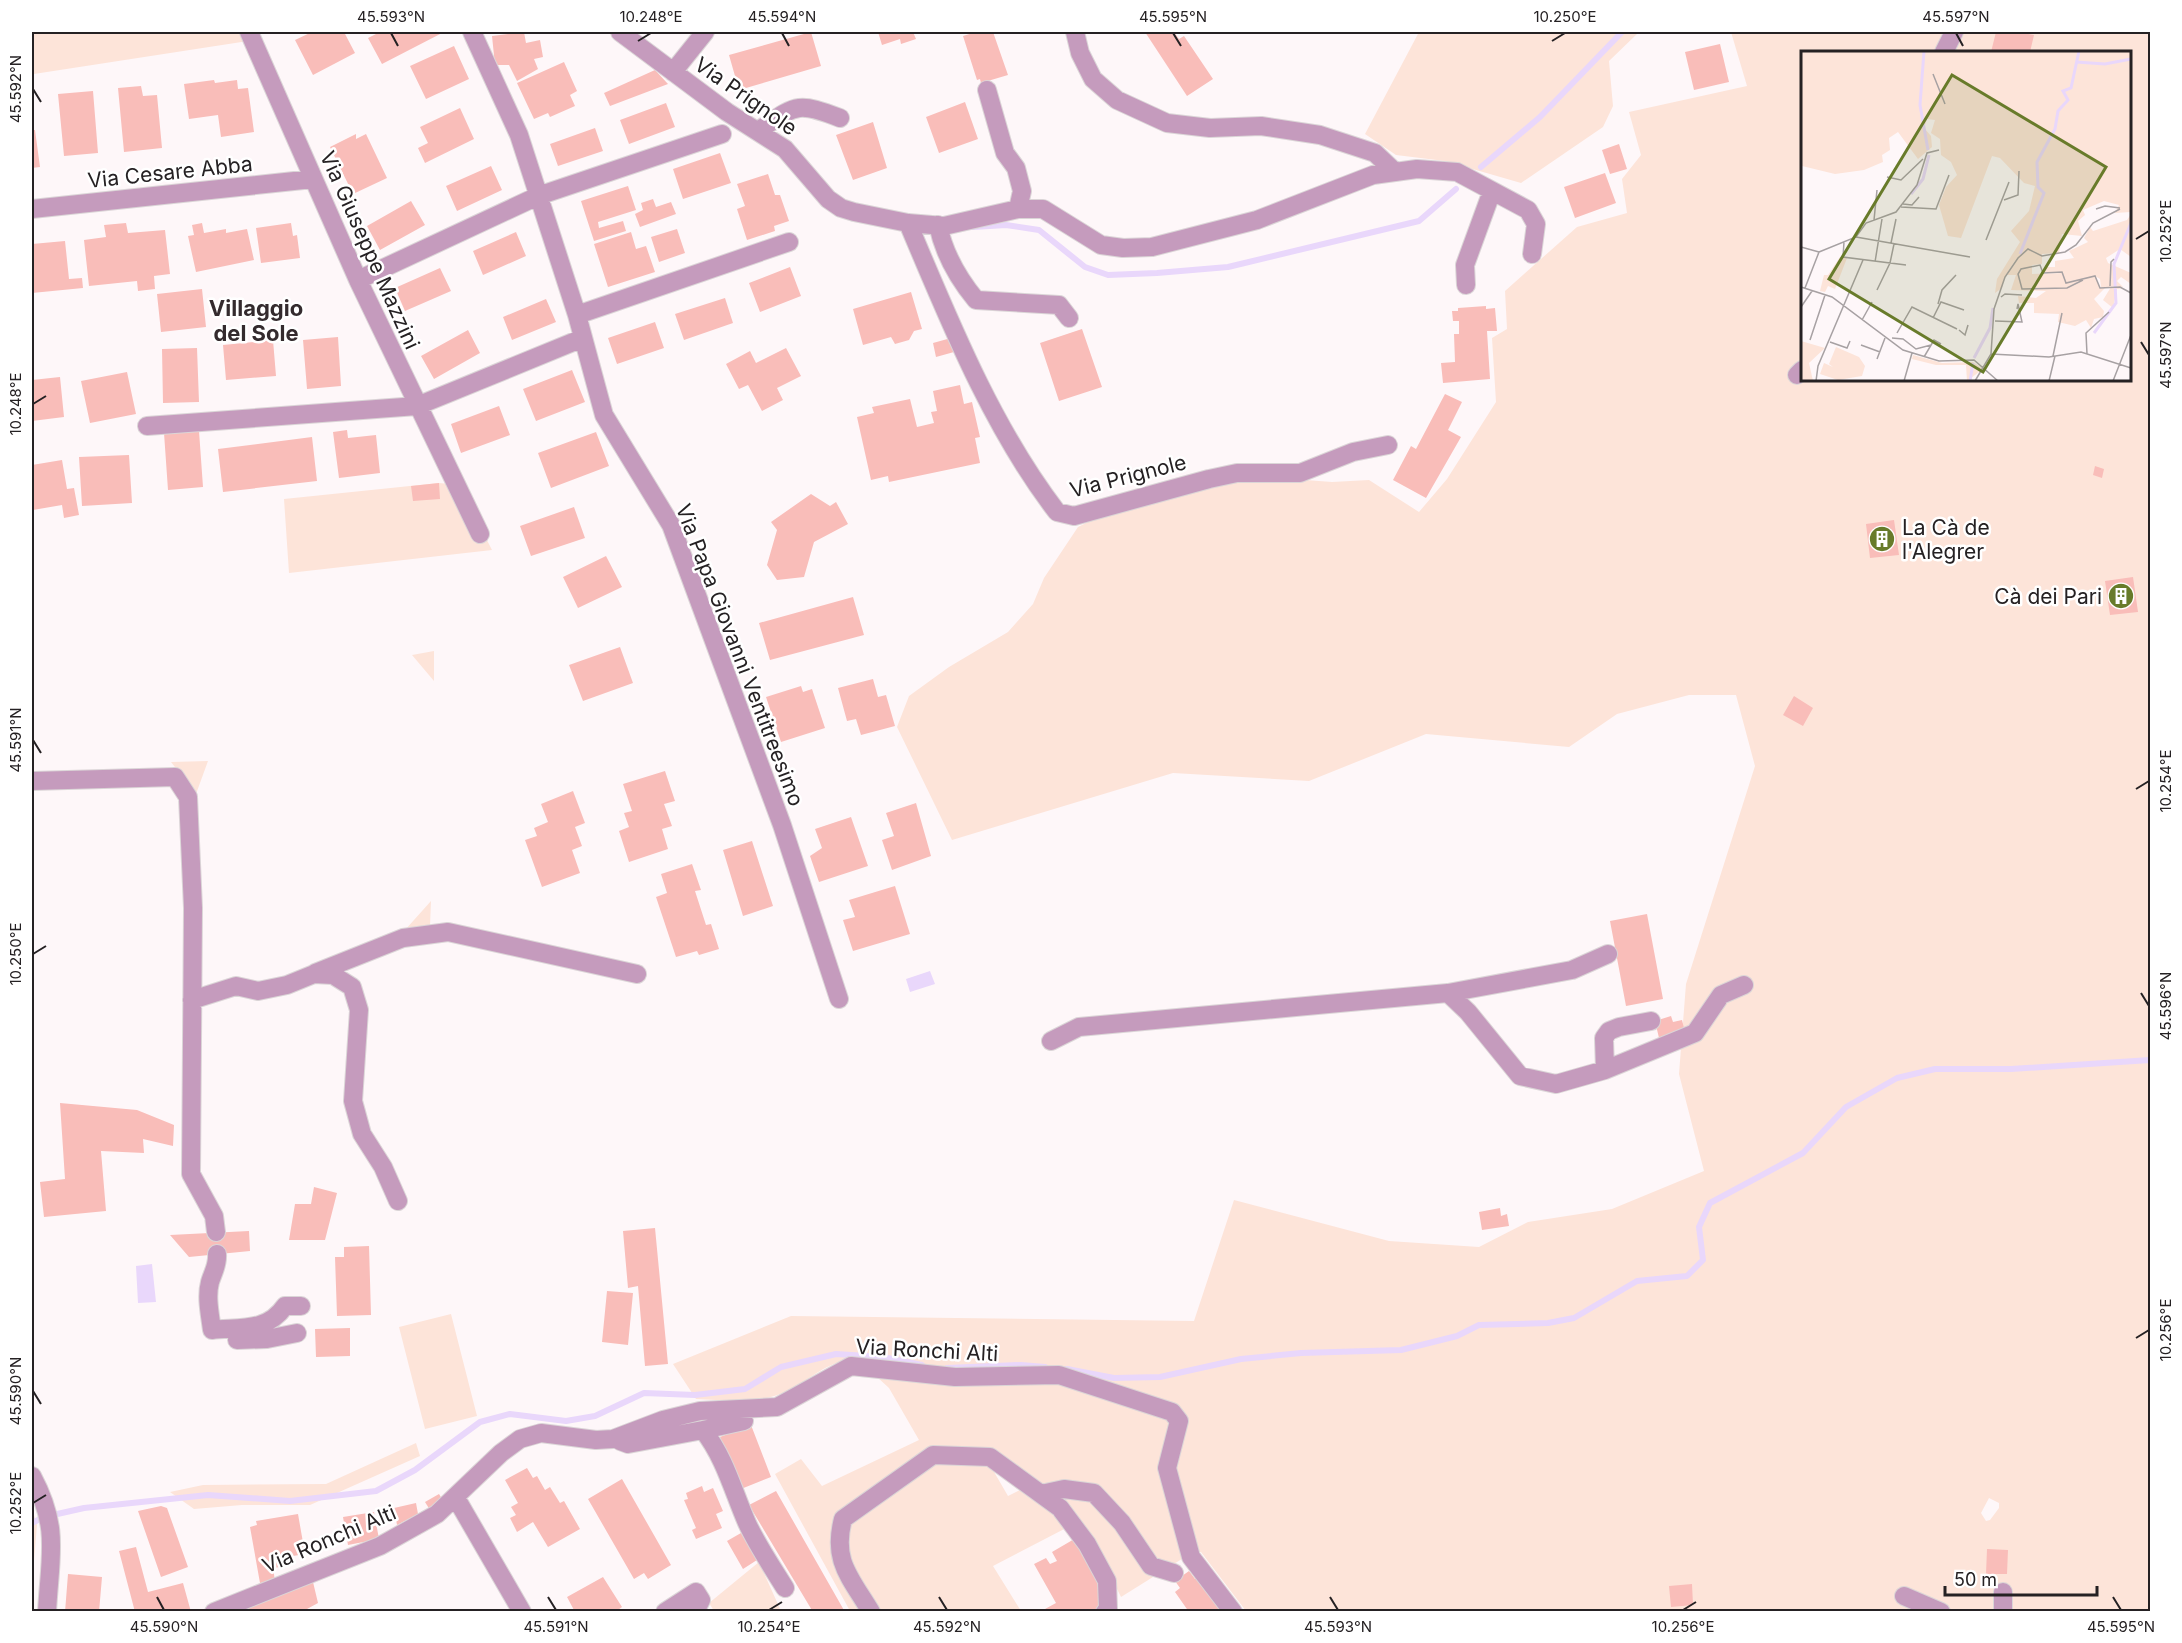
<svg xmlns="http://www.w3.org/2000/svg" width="2182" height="1643" viewBox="0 0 2182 1643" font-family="Inter,sans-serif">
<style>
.green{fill:#fde4d9;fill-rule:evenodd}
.water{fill:#e9d7fb}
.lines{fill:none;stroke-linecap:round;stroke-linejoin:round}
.stream{stroke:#e9d7fb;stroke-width:6}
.building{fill:#f9bdb9}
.minor-casing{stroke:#dbd5d7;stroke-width:20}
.minor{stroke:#c59bbd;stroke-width:18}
.ticks{fill:none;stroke:#252123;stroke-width:2}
.labels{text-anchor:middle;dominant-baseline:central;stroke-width:5;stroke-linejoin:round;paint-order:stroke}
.street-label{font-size:21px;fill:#252123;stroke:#fff}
.poi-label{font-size:21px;fill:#252123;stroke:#fff;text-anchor:start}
.neighbourhood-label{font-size:22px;font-weight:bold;fill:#342b2e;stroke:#fff}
.inset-river{fill:none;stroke:#e9d7fb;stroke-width:3}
.inset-road{fill:none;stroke:#a7a1a3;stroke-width:1.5}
.view{fill:#687b2a;fill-opacity:0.15;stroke:#687b2a;stroke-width:3}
.inset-edge{fill:none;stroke:#252123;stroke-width:3}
.neatline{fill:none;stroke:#252123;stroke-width:2}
.ticks-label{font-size:15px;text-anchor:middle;fill:#252123}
</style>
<rect width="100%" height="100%" fill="#fef7f9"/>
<path class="green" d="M32 32H245L248 41 34 74 32 86Z
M1419 32H1647L1637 34 1609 61 1613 106 1603 127 1521 183 1445 161 1396 155 1365 134Z
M1731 32H2150V1611H1246L1201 1552 1193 1553 1170 1468 1184 1412 1075 1377H1110L1051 1366 1005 1363 952 1372 851 1360C826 1362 811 1379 789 1390 761 1405 726 1400 696 1399L673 1364 791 1316 1194 1321 1234 1200 1389 1241 1479 1247 1528 1222 1612 1209 1704 1171 1679 1074 1686 984 1755 766 1736 695H1689L1617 714 1569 747 1426 734 1309 781 1173 773 952 840 897 727 909 696 949 667 1008 632 1033 604 1044 578 1078 527 1102 515 1230 479 1279 478 1332 482 1369 480 1419 512 1447 479 1496 402 1492 338 1507 329 1505 291 1577 227 1627 213 1622 179 1641 155 1629 112 1747 86ZM1802 52H2130V380H1802ZM1989 1498 1999 1503V1508L1990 1520 1986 1521 1981 1513Z
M439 483 459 485 492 550 289 573 284 499Z
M434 651V681L412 655Z
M208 761 196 794 171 762Z
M431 901 430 926 405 930Z
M451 1314 477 1416 425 1429 399 1327Z
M876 1376 1059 1377 1173 1419 1163 1468 1185 1557 1121 1597 1096 1546 989 1451H947L835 1522 867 1611H850L775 1474 801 1459 822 1486 919 1440 889 1388Z
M416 1443 420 1456 310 1505H242L194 1509 170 1492 203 1485 326 1484Z
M939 1461 990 1465 1008 1496 1022 1489 1070 1526 993 1566 1021 1611H877L847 1562 848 1520 903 1488Z
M32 1509 37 1525 32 1584Z
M759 1562 781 1611H714L709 1603Z"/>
<path class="water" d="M930 971 935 984 910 992 906 979Z
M152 1264 156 1302 138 1303 136 1266Z"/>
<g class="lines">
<path class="stream" d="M1481 167 1540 117 1622 32
M973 227 1006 225 1039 230 1085 267 1108 275 1157 273 1228 267 1419 221 1456 189
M947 1368 1021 1365 1045 1367
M1067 1369 1114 1378 1160 1377 1241 1359 1301 1353 1401 1350 1457 1336 1479 1325 1548 1323 1574 1318 1637 1281 1687 1276 1703 1260 1699 1227 1710 1203 1803 1153 1846 1107 1897 1078 1935 1069H2011L2150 1060
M32 1523 44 1517 84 1508 208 1495 290 1501 376 1491 415 1470 480 1422 510 1414 566 1421 595 1416 644 1393 695 1395 745 1389 781 1367 836 1354 883 1357 922 1365"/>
</g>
<path class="building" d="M312 32H344L355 53 313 75 295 40Z
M380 32H444L382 64 368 38Z
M524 32 526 43 540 40 543 57 534 59 538 69 517 81 509 65H495L492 36Z
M811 32 821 66 739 90 729 55Z
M878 32H913L916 39 901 44 900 39 882 45Z
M976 32H993L1008 75 981 83 980 79 977 80 963 36Z
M1145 32H1174L1179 39 1184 36 1213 79 1187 96Z
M1996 32H2017L2034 35 2030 52H1991Z
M1720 44 1729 82 1694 90 1685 52Z
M454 46 469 79 426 99 410 66Z
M564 62 577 91 570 95 575 106 550 117 548 113 534 119 517 83Z
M655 70 668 84 610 106 604 93Z
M214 80 215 83 237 80 238 89 248 88 254 132 221 137 218 115 189 119 184 84Z
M141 86 143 96 157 95 162 148 124 152 118 88Z
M93 91 98 153 64 156 58 94Z
M965 102 978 139 939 153 926 117Z
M666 103 675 127 629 144 620 120Z
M460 108 474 139 425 163 418 148 428 143 420 127Z
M873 122 887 168 853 180 836 135Z
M595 128 603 151 558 166 550 144Z
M32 130H35L40 167 32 168Z
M356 134V139L366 134 387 178 353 194 330 147Z
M1619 144 1627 169 1610 174 1602 150Z
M720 153 731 183 683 199 673 169Z
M491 166 502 190 457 211 446 186Z
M1605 173 1616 203 1575 218 1564 187Z
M768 174 775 195H780L789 221 774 226 775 231 747 240 737 209 745 206 737 184Z
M628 186 636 210 598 222 599 228 623 221 626 231 594 241 581 201Z
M653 199 656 207 671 202 676 214 640 227 635 214 643 210 641 203Z
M411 201 425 225 380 250 367 226Z
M126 223 128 233 165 230 170 274 154 276 155 289 138 291 137 281 89 286 84 240 106 237 104 225Z
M202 223 204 233 226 229V233L247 229 254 260 196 272 188 236 194 235 192 225Z
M291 223 293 236 297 235 300 258 261 263 256 228Z
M677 229 685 253 659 262 651 237Z
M516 232 526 256 483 275 473 251Z
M631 232 636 249 646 246 655 272 608 287 594 244Z
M65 241 69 279 82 278 83 288 32 293V244Z
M790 267 801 296 760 312 749 283Z
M440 268 451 291 405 311 395 288Z
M202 289 206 327 161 332 157 294Z
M911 292 922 329 914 331 909 340 895 344 891 337 863 345 853 309Z
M725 298 733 323 684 340 675 314Z
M546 299 556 322 512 340 503 317Z
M1486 306V309L1495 308 1497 331H1487L1490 379 1443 383 1441 363 1455 362 1454 334H1459V321H1453L1452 311H1458V308Z
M655 322 664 348 617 364 608 338Z
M1082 329 1102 387 1059 401 1040 343Z
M468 330 480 353 434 379 421 356Z
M338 337 341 386 307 389 303 340Z
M951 338 954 352 936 357 933 343Z
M273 340 276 376 226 380 223 345Z
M197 348 199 402 163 403 162 349Z
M786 348 801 376 777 388 783 400 762 411 748 385 739 389 726 364 750 351 756 363Z
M572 370 585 402 536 421 523 389Z
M127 372 136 414 90 423 81 381Z
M60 377 64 417 32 421V380Z
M960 385 964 404 972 402 980 437 975 438 980 463 889 482 888 476 871 480 857 417 874 413 872 407 910 399 917 427 934 423 931 412 937 411 933 391Z
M1445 394 1462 402 1448 430 1461 437 1426 498 1393 480 1411 446 1416 449Z
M499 406 510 435 461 453 451 424Z
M347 430 348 438 376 435 380 473 339 478 333 432Z
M199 431 203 487 168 490 164 433Z
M596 432 609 466 551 488 538 453Z
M312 437 317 481 223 492 218 449Z
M129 455 132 503 82 506 79 457Z
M62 460 67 489 74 488 79 515 64 518 62 505 33 510 32 499V465Z
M2095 466 2104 469 2102 478 2093 475Z
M439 483 440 499 413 501 411 486Z
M811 494 830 506 836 502 848 524 814 542 804 577 777 580 767 565 777 530 771 522Z
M574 507 585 538 531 556 520 526Z
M1894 520 1899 555 1870 558 1866 524Z
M606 556 622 587 578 608 563 577Z
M2133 577 2138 612 2110 615 2105 581Z
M853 597 864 635 770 660 759 623Z
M620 647 633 683 583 701 569 665Z
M873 679 878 697 886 695 895 726 861 735 856 719 847 721 838 688Z
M801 686 803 692 812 689 825 728 781 742 766 697Z
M1794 696 1813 708 1803 726 1783 715Z
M665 771 675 801 664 804 672 826 662 829 668 849 629 862 619 831 629 827 624 813 632 811 623 784Z
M573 791 585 823 575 827 582 846 572 850 580 873 542 887 525 840 537 836 534 828 548 822 541 804Z
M916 803 931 856 892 870 882 840 894 836 886 813Z
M851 817 868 866 819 882 810 856 822 848 815 829Z
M752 841 773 906 743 916 723 850Z
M692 864 701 890 695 891 706 925 711 924 719 949 699 955 697 951 676 957 656 897 667 893 661 874Z
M895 886 910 934 853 951 843 920 855 917 849 900Z
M1647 914 1663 999 1626 1006 1610 921Z
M1671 1016 1673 1022 1682 1020 1685 1032 1659 1038 1655 1021Z
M60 1103 137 1110 174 1125 173 1146 143 1139 144 1153 101 1151 106 1211 44 1217 40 1182 65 1179Z
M314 1187 337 1193 325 1240H289L295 1204H311Z
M1500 1208 1501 1216 1507 1214 1509 1226 1482 1230 1479 1212Z
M655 1228 668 1364 645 1366 638 1286 628 1288 623 1231Z
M249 1231 250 1251 189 1257 170 1235Z
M369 1246 371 1315 337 1316 335 1257H344V1247Z
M607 1291 633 1293 628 1345 602 1342Z
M350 1328V1356L316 1357 315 1329Z
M751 1425 771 1477 741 1489 720 1437Z
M527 1468 533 1478 537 1476 545 1490 550 1487 560 1503 564 1501 580 1529 548 1547 533 1522 517 1532 510 1518 516 1515 511 1507 518 1503 505 1480Z
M622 1479 671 1565 648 1579 644 1573 634 1579 588 1499Z
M702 1486 704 1492 713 1488 723 1511 716 1514 722 1528 696 1539 692 1530 696 1528 684 1500 688 1499 686 1493Z
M776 1491 845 1612H813L749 1505Z
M439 1494 444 1502 430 1510 425 1502Z
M416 1503 418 1514 397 1525 394 1508Z
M161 1506 167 1508 188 1567 161 1577 138 1511Z
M374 1512 379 1539 348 1545 343 1517Z
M298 1514 305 1554 287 1557 288 1566 273 1568 275 1581 260 1583 250 1527 257 1525 256 1521Z
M741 1533 757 1560 743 1569 727 1541Z
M1076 1538 1101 1584 1102 1607 1095 1612H1046L1045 1609 1056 1603 1034 1564 1046 1558 1050 1564 1057 1561 1052 1552Z
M136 1547 148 1592 183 1583 191 1612H135L119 1551Z
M1987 1549 2008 1550 2007 1574H1986Z
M1189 1571 1195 1579 1199 1576 1224 1612H1189L1175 1592 1180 1588 1175 1581Z
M68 1574 102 1577 99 1612H65Z
M603 1577 622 1607 615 1612H575L567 1597Z
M313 1582 318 1603 307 1609 308 1612H234Z
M1692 1584 1693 1605 1671 1607 1669 1586Z"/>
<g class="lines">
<g class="minor-casing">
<path id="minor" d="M249 32 358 280 480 534
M472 32 519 135 577 315 604 415 671 525 782 825 839 999
M620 32 727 112 785 149 828 199 841 208 854 212 908 223 944 226 1018 209H1043L1101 245 1123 248 1152 247 1257 220 1373 175 1417 169 1457 172 1528 210 1536 224 1532 254
M1075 32 1080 53 1093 79 1117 100 1167 123 1210 128 1261 126 1320 135 1375 153 1394 171
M1944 52 1954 32
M673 72 705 32
M987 90 1005 153 1016 168 1022 191 1018 209
M758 131C796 105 796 101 840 118
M32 209 313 179
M908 223C949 320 992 428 1057 512L1074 516 1209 479 1237 473H1300L1353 452 1388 445
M938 225C944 254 957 277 976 300L1059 305 1069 318
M358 280 538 196 722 134
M1466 285 1465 265 1492 191
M577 315 789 242
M1797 375 1802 370
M147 426 417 406 583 338
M32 781 175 777 188 797 193 908 191 1174 214 1216 216 1232
M315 973 403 938 448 932 637 974
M1448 993 1468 1012 1520 1076 1556 1084 1605 1070 1695 1033 1721 995 1744 985
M192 1000 236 986 258 991 287 985 314 974 333 975 352 987 359 1010 353 1101 362 1134 383 1167 398 1201
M1051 1041 1079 1027 1448 993 1572 970 1608 954
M1605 1070 1604 1038 1609 1031 1619 1027 1651 1021
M217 1254C218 1265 213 1272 210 1282 206 1297 210 1314 212 1330 241 1327 267 1332 285 1306H301
M237 1340 267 1339 297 1333
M703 1430 744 1421
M620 1441 628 1444 703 1430C725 1458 733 1491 747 1523 757 1545 772 1567 785 1588
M32 1476C60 1528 50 1555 47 1612
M1041 1494 1064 1489 1094 1493 1122 1523 1151 1566 1174 1573
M456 1498 522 1612
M1904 1596 1941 1612
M214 1612 380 1546 437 1514 501 1453 520 1439 541 1433 596 1440 613 1439 663 1420 700 1411 777 1407 851 1366 955 1377 1059 1375 1172 1412 1179 1421 1167 1468 1191 1557 1233 1612
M665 1612 696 1592 701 1600 695 1612
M871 1612C850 1577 832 1561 843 1519L933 1455 990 1457 1060 1508 1087 1544 1107 1581 1108 1609 1105 1612
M2003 1612V1592"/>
</g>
<use href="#minor" class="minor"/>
</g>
<path class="ticks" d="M391 33 398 46M782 33 789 46M1173 33 1181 46M1956 33 1963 46M638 41 651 33M1552 41 1565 33M33 89 41 102M2136 239 2149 231M2141 342 2149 355M33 404 46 396M33 740 41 753M2136 789 2149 781M33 954 46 946M2141 993 2149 1006M2136 1338 2149 1330M33 1391 41 1404M33 1503 46 1495M157 1597 164 1610M548 1597 556 1610M939 1597 947 1610M1330 1597 1338 1610M2113 1597 2121 1610M769 1610 782 1602M1683 1610 1696 1602"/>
<defs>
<g id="building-disc" transform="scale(1.35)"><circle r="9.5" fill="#687b2a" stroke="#fff"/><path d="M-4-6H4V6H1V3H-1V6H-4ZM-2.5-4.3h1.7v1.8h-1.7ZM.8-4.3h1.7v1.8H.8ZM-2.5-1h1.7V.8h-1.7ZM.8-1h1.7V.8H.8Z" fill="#fff"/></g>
</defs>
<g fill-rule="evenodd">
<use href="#building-disc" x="1882" y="539"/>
<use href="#building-disc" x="2121" y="596"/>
</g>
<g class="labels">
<g class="street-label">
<text transform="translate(746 96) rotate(35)">Via Prignole</text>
<text transform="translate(170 172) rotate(-6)">Via Cesare Abba</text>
<text transform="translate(370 250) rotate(66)">Via Giuseppe Mazzini</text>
<text transform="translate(1128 476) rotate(-14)">Via Prignole</text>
<text transform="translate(740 655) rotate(69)">Via Papa Giovanni Ventitreesimo</text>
<text transform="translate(927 1350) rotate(3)">Via Ronchi Alti</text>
<text transform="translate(329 1539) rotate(-23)">Via Ronchi Alti</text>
</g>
<g class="poi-label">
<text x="1902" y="527">La Cà de<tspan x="1902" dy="24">l'Alegrer</tspan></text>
<text x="2102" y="596" text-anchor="end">Cà dei Pari</text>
</g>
<g class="neighbourhood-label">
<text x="256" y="308">Villaggio<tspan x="256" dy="25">del Sole</tspan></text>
</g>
</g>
<g transform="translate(1801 51)">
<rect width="330" height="330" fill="#fef7f9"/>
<path d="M0 0H330V161L314 162 318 154 303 150 282 159 284 164 277 170 281 185 261 183 258 202 241 203V213L231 214V223L261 222 244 221 245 216H254V210L273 207 268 200 287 191 283 187 289 176 292 180 326 169 330 163V206L319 198 305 207 307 212 330 222V233L320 226 316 230 322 236 309 235 322 238H316L312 257 302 249 310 236H300L299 228 294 225 299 237H304L293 248 303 260 302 266 293 268 290 277 285 269 274 275 257 271 258 263 233 262V252H218L217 245 235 247 245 240 210 239 215 224H206L217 205 203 227 201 237 194 242 196 228 219 191 210 180 228 160 234 135 223 132 199 107 191 105 160 187 147 185 138 154 145 136 156 124 150 111 140 104 139 88 130 82 134 69 126 68 123 77 130 85 131 96 117 108 97 81 88 87 89 99 81 104 82 111 63 119 34 123 1 115ZM39 206 46 207 34 238 27 235 24 241 19 240 23 224H27ZM0 290 24 297 8 312 12 330H0ZM35 296 58 306 64 315 61 325 37 329 19 323 23 312 32 316 28 313ZM112 304 141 312 172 311 182 318 166 330 165 314H135L111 308Z" fill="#fde4d9"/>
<path class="inset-river" d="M123 0 119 54 127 99M275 11 304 13 330 8M110 143 122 128 128 104M219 203 243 142 237 136 236 111 254 78 257 60 267 49 262 40 270 37 278 0M293 282 315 252 313 213 330 172M173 307 189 277 192 257M169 330 172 312"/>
<path class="inset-road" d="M132 23 144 53M86 126 100 129 122 108M203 149 217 144 218 120M102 153 111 154 118 146M100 156 135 158 148 124M295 158 304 155 319 157M73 169 76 139M55 186 169 206M185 189 208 131M43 191 42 206 105 214M90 192 95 168M0 196 18 201M18 201 55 186 65 172 95 161 116 134 126 102 138 99M74 211 81 168M282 229 266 237 221 238 217 223 220 218 239 214 242 222 261 221 265 232 294 225 299 237 319 236 330 242M309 235 310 211 313 208M0 236 31 246 102 299 138 310 173 309 197 330M4 237 18 201M76 239 89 212 93 193M200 246 204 243 221 244M137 253 141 239 155 224M0 256 11 240M132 267 140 251 163 259M61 269 71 251M194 270 221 271 217 253 216 258M158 279 164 284 167 274M96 282 111 256 156 278M91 287 102 288 115 298 130 294M9 289 24 244M29 291 46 297 49 290M60 294 79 301M190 303 248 306 280 301 330 317M286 303 285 282 308 261M252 305 261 262M123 306 133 289 140 293M76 308 84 287M15 330 17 315 62 209M103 330 111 302M174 330 190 303 193 258 204 226 217 207 227 198 241 205 264 201 275 194 292 172 319 158M248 330 254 305M312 330 330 284"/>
<path class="view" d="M151 24 305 116 182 321 28 228Z"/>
<rect width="330" height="330" class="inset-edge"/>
</g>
<rect width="2182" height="1643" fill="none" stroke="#ffffff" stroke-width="66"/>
<path d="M1945 1586v9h152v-9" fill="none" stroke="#252123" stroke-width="3"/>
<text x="1954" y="1586" font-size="18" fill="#252123" stroke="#ffffff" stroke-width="4.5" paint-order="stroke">50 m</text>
<rect x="33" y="33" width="2116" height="1577" class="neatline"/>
<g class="ticks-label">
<text x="391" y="22">45.593°N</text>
<text x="651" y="22">10.248°E</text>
<text x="782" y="22">45.594°N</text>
<text x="1173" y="22">45.595°N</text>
<text x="1565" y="22">10.250°E</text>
<text x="1956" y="22">45.597°N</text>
<text transform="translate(16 89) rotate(-90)" y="5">45.592°N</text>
<text transform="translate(2166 231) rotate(-90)" y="5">10.252°E</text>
<text transform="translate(2166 355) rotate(-90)" y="5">45.597°N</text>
<text transform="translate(16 404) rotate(-90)" y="5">10.248°E</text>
<text transform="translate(16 740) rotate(-90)" y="5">45.591°N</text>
<text transform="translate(2166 781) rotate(-90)" y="5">10.254°E</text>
<text transform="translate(16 954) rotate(-90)" y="5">10.250°E</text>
<text transform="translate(2166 1006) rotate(-90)" y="5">45.596°N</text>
<text transform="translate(2166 1330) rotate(-90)" y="5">10.256°E</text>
<text transform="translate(16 1391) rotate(-90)" y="5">45.590°N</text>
<text transform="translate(16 1503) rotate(-90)" y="5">10.252°E</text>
<text x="164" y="1632">45.590°N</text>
<text x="556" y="1632">45.591°N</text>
<text x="769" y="1632">10.254°E</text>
<text x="947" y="1632">45.592°N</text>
<text x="1338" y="1632">45.593°N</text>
<text x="1683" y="1632">10.256°E</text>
<text x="2121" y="1632">45.595°N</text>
</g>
</svg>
